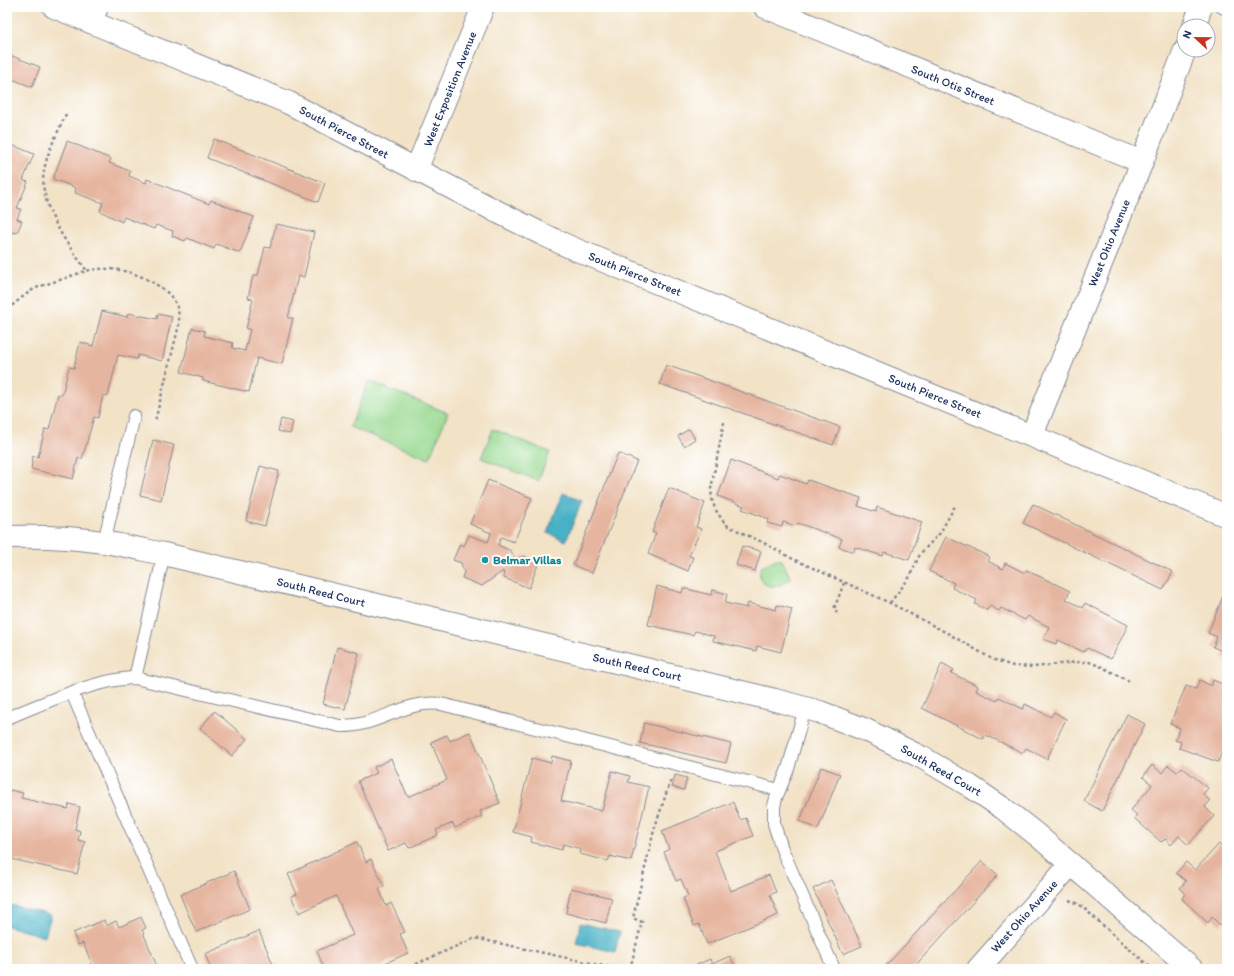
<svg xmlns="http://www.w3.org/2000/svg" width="1234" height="976" viewBox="0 0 1234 976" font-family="Itim,sans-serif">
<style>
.green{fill:#98d990;stroke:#5a8477}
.water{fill:#46b1c5;stroke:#307092}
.building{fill:#e6b59f}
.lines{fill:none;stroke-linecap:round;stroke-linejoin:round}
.service-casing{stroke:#868892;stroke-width:14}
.minor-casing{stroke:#868892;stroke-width:24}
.tertiary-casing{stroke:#868892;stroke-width:24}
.path{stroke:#868892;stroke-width:2.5;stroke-dasharray:3 3;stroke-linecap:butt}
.service{stroke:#fff;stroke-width:12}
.minor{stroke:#fff;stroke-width:22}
.tertiary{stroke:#fff;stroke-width:22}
.culture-dot{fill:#0f9aa8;stroke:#fff;stroke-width:1.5}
.labels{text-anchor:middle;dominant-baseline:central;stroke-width:4;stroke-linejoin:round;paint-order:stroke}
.street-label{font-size:12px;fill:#1b2f5e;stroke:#fff}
.culture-label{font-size:12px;font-weight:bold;fill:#0d838f;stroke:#fff;text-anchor:start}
</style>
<rect width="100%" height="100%" fill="#fff"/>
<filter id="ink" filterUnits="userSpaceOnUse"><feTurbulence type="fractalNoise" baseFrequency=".025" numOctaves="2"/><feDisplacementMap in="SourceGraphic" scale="8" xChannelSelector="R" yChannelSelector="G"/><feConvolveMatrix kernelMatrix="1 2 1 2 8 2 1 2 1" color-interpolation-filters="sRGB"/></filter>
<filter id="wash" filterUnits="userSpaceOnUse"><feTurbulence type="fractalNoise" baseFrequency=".012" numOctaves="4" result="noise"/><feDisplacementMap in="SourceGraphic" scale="16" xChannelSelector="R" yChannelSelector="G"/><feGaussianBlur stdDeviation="0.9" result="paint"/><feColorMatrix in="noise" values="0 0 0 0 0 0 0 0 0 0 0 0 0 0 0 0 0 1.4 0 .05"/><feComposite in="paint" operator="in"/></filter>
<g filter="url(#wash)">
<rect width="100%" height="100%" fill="#f2e2c6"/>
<path class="green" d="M369 381 448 413 429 459 350 427Z
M493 429 550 452 538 481 481 458Z
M776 559 782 560 790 577C785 589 753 592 761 567Z"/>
<path class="water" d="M563 493 582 501 566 541 547 533Z
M11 905 51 915 45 937 7 926V921Z
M580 923 620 932 615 952 576 943Z"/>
<g id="blocks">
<path class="building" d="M7 54 40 67 32 87 7 77Z
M214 139 325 183 318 202 207 158Z
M67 141 111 159 109 163 130 171 129 176 146 183 147 179 209 204 211 200 254 217 240 253 216 244 214 249 187 238 185 241 172 236 173 231 156 225 154 229 124 217 122 222 100 211 103 203 75 193 76 188 53 179Z
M7 143 34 154 23 180 28 182 17 208 21 209 17 219 22 221 17 233 12 232 7 245Z
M276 224 314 232 304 277 298 276 288 318H293L282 364 257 358 249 392 203 381V378L181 372 192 328 205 331 204 336 233 343 232 348 245 351 250 329H246L253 299 248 298 253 276 258 275 265 247 270 248Z
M102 311 127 317 128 313 157 319 158 314 172 317 162 361 138 355 137 359 118 355 108 396 103 395 98 418 94 417 82 459 78 458 73 479 31 469 33 456 38 457 45 429 49 430 58 394 62 395 69 367 74 368 80 342 93 346Z
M666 365 840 427 833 445 660 384Z
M281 419 293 422 290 434 278 431Z
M689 429 695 439 684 446 678 436Z
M153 440 174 445 161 500 140 495Z
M618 453 637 461 592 573 573 565Z
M731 460 778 478 780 474 806 484 808 480 861 498 858 506 876 512 877 507 922 522 909 560 884 552 883 556 855 547 854 552 839 547 842 539 798 523 796 526 783 522 782 527 767 523 769 519 742 509 744 506 718 496Z
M260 466 279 471 265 526 246 521Z
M488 480 532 498 514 542 501 537 498 545 511 551 516 560 524 556 539 562 529 588 504 578 503 571 482 586 462 578 464 572 461 563 453 560 460 544 464 546 469 535 488 542 491 533 470 524Z
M669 488 705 503 696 527 701 529 689 556 693 557 688 571 648 554 656 533 652 532Z
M1033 504 1173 572 1163 590 1023 523Z
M946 537 990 557 988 561 1003 569 1005 563 1025 573 1026 570 1070 591 1066 599 1083 608 1085 603 1128 625 1111 659 1087 648 1084 652 1058 640 1056 644 1043 639 1049 627 1028 616 1025 620 1001 608 999 611 990 606 987 610 975 604 977 600 952 588 954 583 929 571Z
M742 546 761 551 755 571 736 565Z
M657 586 682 593 683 588 711 595 713 590 727 594 725 603 747 608 748 603 776 610 777 605 792 609 781 652 757 646 756 651 713 641 714 636 695 631 693 635 648 625Z
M1223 596 1227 598V659L1222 657 1224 652 1213 647 1217 637 1208 633Z
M337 647 359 653 345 709 323 704Z
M942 663 954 670 951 673 978 686 976 691 997 701 999 697 1023 709 1025 704 1051 717 1054 712 1066 719 1047 759 1026 748 1023 753 986 735 983 739 922 708Z
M1200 680 1211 686 1213 680 1227 686V757L1221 754 1218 762 1179 748 1181 742 1175 740 1180 728 1170 724 1186 686 1196 689Z
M215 711 247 739 232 756 200 728Z
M1127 714 1145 724 1102 811 1084 801Z
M644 723 731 744 726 763 640 743Z
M470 732 500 803 480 811 482 816 455 828 453 823 436 830 438 835 409 848 406 843 388 851 358 781 377 773 374 767 391 759 408 797 447 780 431 742 447 735 450 741Z
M552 756 571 761 561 801 602 811 612 771 630 776 628 782 649 787 631 861 610 856 608 861 580 854 581 849 563 844 562 850 531 842 532 837 513 832 532 758 551 763Z
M1152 765 1162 773 1168 765 1177 772 1182 767 1208 788 1203 794 1210 801 1205 807 1214 816 1188 845 1179 836 1171 845 1166 839 1161 842 1134 818 1137 815 1131 810 1152 785 1143 777Z
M821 767 840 774 818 829 800 821Z
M675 775 687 778 684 790 672 787Z
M10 790 23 793 21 798 68 809 69 804 80 807 75 829 80 831 78 840 85 842 77 874 7 858V797H8Z
M733 802 740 820 746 818 753 836 715 851 731 891 769 875 776 892 770 895 778 915 707 944 699 924 694 926 683 898 688 896 681 879 676 881 664 852 669 849 662 831Z
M357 842 366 862 371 859 384 886 379 889 386 906 391 903 405 932 400 934 408 953 372 969H332L330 966 324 969 317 951 353 935 336 896 299 913 291 896 297 894 288 874Z
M1219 844 1226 849 1227 848V916L1220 925 1212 917 1208 923 1182 899 1185 893 1180 888 1186 881 1176 873 1186 862 1195 870Z
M982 861 998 875 912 969H883Z
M234 871 250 909 196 932 180 895Z
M831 880 862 946 843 954 813 889Z
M571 888 612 898 606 923 566 913Z
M141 917 146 928 142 930 158 969H88L87 966 92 964 83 943 78 945 73 933 104 920 106 926 116 921 119 927Z
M259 931 275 969H211L205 954Z
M730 956 736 969H687L710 959 712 964Z"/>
</g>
</g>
<g filter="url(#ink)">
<use href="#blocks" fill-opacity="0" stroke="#868892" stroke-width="1"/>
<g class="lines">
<g class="service-casing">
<path id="service" d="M1222 7 1227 9
M104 542 134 416
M164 554 135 678 340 726C376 728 405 699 441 704L779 790
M72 693 192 969
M805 708 788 769 776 798 774 806V824L782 849 834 969
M7 718C44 703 96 679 135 678"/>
</g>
<g class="minor-casing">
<path id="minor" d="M765 7 1142 162
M91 22 97 7
M1194 26 1201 7
M416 170 483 7
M1032 435 1142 162 1185 50
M7 537C39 536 71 537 103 542 123 545 144 550 164 554L775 700 820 712 866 730 923 758 970 786 1004 809 1037 835 1192 969
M978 969 1071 864"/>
</g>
<g class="tertiary-casing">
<path id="tertiary" d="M54 7 289 103 494 210 542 234 572 248 1227 516"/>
</g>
<path class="path" d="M66 114C58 132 47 152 44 171 38 206 68 245 87 271
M7 309C16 303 24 295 34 289 43 285 53 282 63 279 71 276 79 273 86 271 110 265 137 272 157 285 173 295 180 305 179 325L155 421
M724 422 711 489 712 499 715 509 723 521 728 526 764 543 793 559 890 603 949 634 992 659 1013 666 1034 667 1078 662H1089L1100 666 1129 681
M890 603 909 578 920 554 940 533 955 506
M837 613 834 609 844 583
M1069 900 1079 904 1152 969
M405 969 475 938 618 969
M630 969 642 922 633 918 654 830 671 779"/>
<use href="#service" class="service"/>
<use href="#minor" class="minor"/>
<use href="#tertiary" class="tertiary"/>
</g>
</g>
<circle class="culture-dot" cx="485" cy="560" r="4"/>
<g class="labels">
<g class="street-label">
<text transform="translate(953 85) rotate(22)">South Otis Street</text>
<text transform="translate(450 89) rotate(-68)">West Exposition Avenue</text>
<text transform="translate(344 132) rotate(28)">South Pierce Street</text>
<text transform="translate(1109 243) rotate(-68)">West Ohio Avenue</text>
<text transform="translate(635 274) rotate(22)">South Pierce Street</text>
<text transform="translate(935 396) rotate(22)">South Pierce Street</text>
<text transform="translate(321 592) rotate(14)">South Reed Court</text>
<text transform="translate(637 667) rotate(13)">South Reed Court</text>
<text transform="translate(941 770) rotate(30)">South Reed Court</text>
<text transform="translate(1024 916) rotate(-48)">West Ohio Avenue</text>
</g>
<g class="culture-label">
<text x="493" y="560">Belmar Villas</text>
</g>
</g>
<rect width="1234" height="976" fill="none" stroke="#fff" stroke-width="24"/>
<g transform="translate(1196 38) rotate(292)"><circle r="19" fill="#ffffff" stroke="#a4acbf"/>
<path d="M0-3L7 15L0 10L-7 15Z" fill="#c8321e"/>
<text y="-6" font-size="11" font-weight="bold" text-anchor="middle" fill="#1b2f5e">N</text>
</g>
</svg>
